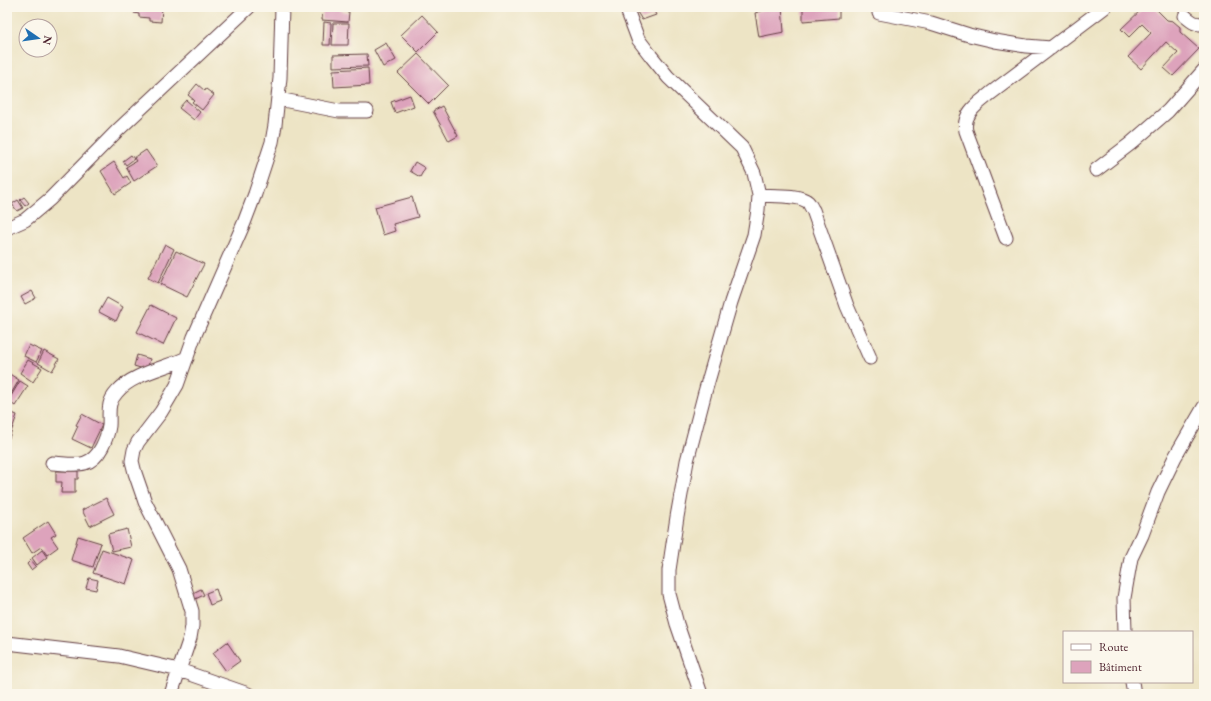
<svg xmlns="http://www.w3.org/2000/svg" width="1211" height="701" viewBox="0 0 1211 701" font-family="'EB Garamond',serif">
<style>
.building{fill:#dda3bc}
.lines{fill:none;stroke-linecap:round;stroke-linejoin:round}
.minor-casing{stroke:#623d42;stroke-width:15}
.minor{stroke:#fff;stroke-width:13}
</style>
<rect width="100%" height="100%" fill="#fbf7ec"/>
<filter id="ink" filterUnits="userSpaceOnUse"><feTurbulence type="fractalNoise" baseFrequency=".025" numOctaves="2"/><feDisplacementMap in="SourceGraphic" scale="8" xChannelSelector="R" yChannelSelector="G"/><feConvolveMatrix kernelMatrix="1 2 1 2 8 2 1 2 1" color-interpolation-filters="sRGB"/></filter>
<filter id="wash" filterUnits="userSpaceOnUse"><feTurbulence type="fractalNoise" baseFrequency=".012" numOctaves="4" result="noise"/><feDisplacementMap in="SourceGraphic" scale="16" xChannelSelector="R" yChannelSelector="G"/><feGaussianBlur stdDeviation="0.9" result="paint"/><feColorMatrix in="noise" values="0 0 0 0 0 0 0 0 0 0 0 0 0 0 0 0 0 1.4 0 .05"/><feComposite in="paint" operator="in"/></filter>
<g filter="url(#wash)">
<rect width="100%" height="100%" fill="#ede4c5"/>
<g id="blocks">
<path class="building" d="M135 7H162L161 22 149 21V18L139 17V14L134 13Z
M323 7H340V11L349 12 348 22 322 20Z
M634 7H652L656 15 642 20Z
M774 7H782L784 32 759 37 755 13Z
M803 7H839V18L803 21Z
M1144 7H1154L1167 20 1173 21 1180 27V32L1199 49 1173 76 1164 68 1178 53 1166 42 1141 69 1128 57 1151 33 1142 24 1129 37 1121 29Z
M422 15 438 32 418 52 401 35Z
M324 22 331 23 330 45H323Z
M333 23H349L348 45H332Z
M386 43 396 60 383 67 374 50Z
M367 54 368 66 333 67V55Z
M418 54 448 85 429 104 398 73Z
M368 68 369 85 334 87 333 70Z
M197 84 205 91 206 89 214 95 202 110 192 102 194 100 188 95Z
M410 95 414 106 395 113 391 102Z
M186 100 200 112 194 120 179 108Z
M442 106 458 136 449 141 433 111Z
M146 150 157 166 134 181 126 167 136 161 134 158Z
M131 155 134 159 126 165 123 161Z
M114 162 124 178 127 176 131 183 115 194 101 171Z
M415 162 425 168 420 177 410 171Z
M24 197 29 203 25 206 20 200Z
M412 197 418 217 393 224 395 231 383 235 375 207Z
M18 200 23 208 17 211 12 204Z
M165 244 174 249 158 283 148 278Z
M176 251 204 264 187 297 160 284Z
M32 291 36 298 25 304 21 297Z
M107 298 123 307 116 321 99 312Z
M151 305 176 318 163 345 137 332Z
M29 345 42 351 36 362 24 356Z
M44 351 59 359 52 371 38 363Z
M137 355 150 359 147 370 134 366Z
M28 360 42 368 33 382 20 373Z
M8 373 19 380 7 401V374Z
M20 381 28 386 15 406 8 401Z
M7 411 17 415 9 438H7Z
M82 414 102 425 91 448 72 439 78 426 76 425Z
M56 471H78V479H75V493H61L62 482H56Z
M106 498 114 514 90 526 82 510Z
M48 521 56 534 51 537 58 547 47 555 41 547 32 553 23 538Z
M127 529 131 547 112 551 108 534Z
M78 536 101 543 93 567 71 560Z
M102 549 134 560 126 584 93 573Z
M42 550 47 557 37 565 32 558Z
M31 560 36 566 31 570 27 564Z
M89 578 98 580 96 590 86 588Z
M201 589 204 595 193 600 191 594Z
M216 589 220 601 210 605 206 593Z
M227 642 240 661 226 671 213 653Z"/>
</g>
</g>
<g filter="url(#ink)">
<use href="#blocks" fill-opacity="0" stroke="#623d42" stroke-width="1"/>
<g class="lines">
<g class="minor-casing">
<path id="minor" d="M626 7 638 39 651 56 668 77 742 148 754 173 759 195 758 210 754 235 731 302 705 392 687 461 677 517 669 570V594L677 624 701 694
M879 13 931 23 969 35 995 41 1026 46 1051 48
M1185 16C1191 21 1196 26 1204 23
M278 99 339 111H367
M1096 170 1130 144 1168 111 1204 70
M759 195C771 196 799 194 808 202 810 204 811 208 813 210L847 306 870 358
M7 228 25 220 50 199 118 130 249 7
M1006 238 966 131C962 113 979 103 991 93L1105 7
M52 463C74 464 90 470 102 447 105 441 108 433 109 426 110 412 106 404 117 392 132 374 165 368 187 358
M1125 632 1124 598 1131 558 1142 535 1158 492 1175 457 1204 407
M7 643 119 656 179 670 248 694
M1132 682 1134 694
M171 694 190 638 192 626V611L179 569 145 502 135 473 132 461 134 450 138 442 161 412 177 385 194 337 244 223 255 194 272 142 275 125 280 78 282 7"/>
</g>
<use href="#minor" class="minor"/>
</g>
</g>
<rect width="1211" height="701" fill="none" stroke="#fbf7ec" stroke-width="24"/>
<rect x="1063" y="631" width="130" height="52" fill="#fbf7ec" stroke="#b4a19f"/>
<rect x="1071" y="644" width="20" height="6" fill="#ffffff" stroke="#b4a19f"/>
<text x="1099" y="651" font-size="12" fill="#4a1f2b">Route</text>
<rect x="1071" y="661" width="20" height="12" fill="#dda3bc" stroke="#b4a19f"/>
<text x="1099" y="671" font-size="12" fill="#4a1f2b">Bâtiment</text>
<g transform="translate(38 38) rotate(103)"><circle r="19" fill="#fbf7ec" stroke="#b4a19f"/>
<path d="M0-3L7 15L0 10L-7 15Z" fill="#1f6fb2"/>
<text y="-6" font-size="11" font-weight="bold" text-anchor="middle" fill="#4a1f2b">N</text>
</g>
</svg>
